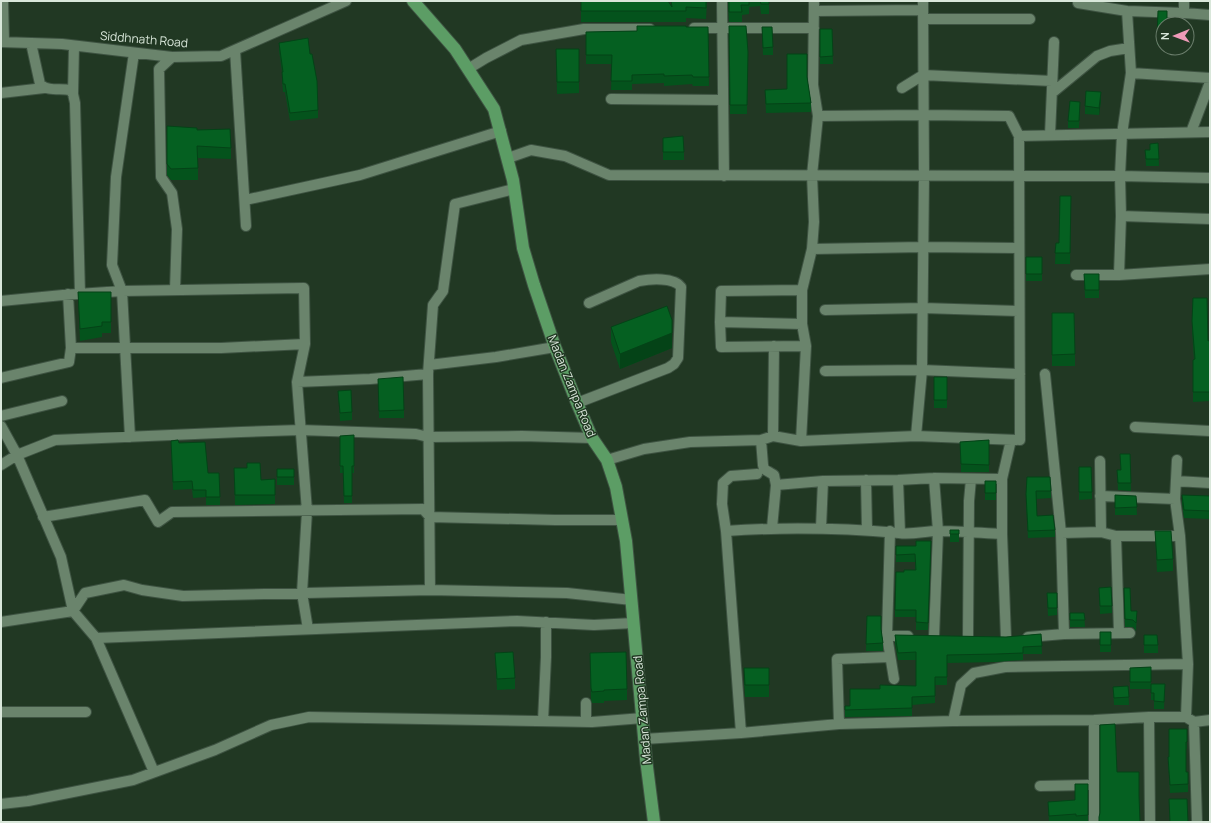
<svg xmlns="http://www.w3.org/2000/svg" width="1211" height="823" viewBox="0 0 1211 823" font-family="Manrope,sans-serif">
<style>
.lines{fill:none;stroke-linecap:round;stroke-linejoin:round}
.minor-casing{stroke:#3e5342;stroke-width:12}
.major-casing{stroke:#3e5342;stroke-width:14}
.minor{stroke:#6a846c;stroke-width:10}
.major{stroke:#5c9d65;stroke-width:12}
.wall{fill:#04531c}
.shaded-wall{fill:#044317}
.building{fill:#056021;stroke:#044317}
.labels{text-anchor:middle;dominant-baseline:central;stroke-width:3;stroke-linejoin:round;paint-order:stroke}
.street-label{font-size:12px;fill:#d9e7da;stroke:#213823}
</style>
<rect width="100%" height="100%" fill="#213823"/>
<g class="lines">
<g class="minor-casing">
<path id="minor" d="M3 1 4 41
M722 1 724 176
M1079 1 1078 3 1127 11 1184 13 1210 15
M815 11 923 10
M1127 11 1131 73 1122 134 1120 176 1121 216 1119 275 1210 269
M1184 13V1
M923 19H1030
M694 28H814
M1 42 62 44 172 57 221 56 346 1
M31 43 40 84C48 92 60 88 70 90L73 94 75 103 80 294
M235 50 246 226
M172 57 159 69 161 177 172 193 177 229 175 290
M468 69 486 58 521 40 584 29H650
M1131 73 1210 78
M902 88 923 75 1052 81
M1 93 44 88
M1052 93 1097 56 1110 51 1129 48
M73 94 74 46
M611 99 723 100
M818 116 924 115 1009 116 1019 136
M1191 132 1210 82
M1050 135 1054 42
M508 158 531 150 565 156 609 175 1120 176 1210 178
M245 200 360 175 501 131
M1121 216 1210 219
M812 249 923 247 1019 248
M1076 275H1119
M802 290 721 291 720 322 721 347 806 346
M68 294 71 348H221L305 344
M1 301 63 295 122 291 304 288 305 344 297 382 307 511 302 593 308 629
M825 310 923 308 1019 311
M720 322 802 324
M429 365 496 357 555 347
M825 371 922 370 1020 374
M1045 374 1061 533 1064 634
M1 378 69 362 71 348
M297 382 370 379 428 374
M577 403 668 368 674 364 678 358 681 287C674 277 650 279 639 281L589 303
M1 416 62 401
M1 426 17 455 61 557 73 611 96 638 154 772
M1135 427 1210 431
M773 436 774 346
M916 436 922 370 924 176 923 1
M130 437 122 291 112 265 116 177 134 53
M761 440 763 465 764 469 774 475 776 485 772 528
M801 441 806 346 802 324V290L812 249 814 222 812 175 818 116 813 85 814 1
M607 460 644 449 690 442 761 440 773 436 801 441 916 436 1020 440 1019 136 1210 132
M1177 460 1175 499 1180 536 1188 664 1186 717
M1100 461 1101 532
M1 465 17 455 55 440 241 432 300 430 416 434 428 437 522 436 592 438
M1002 479 1011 440
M866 480 867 530
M898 480 900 533
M1176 481 1210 483
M776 485 823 481 898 480 934 478 1002 479V534L1006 638
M1100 496 1175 499
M43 517 145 500 158 522 172 512 423 509 430 517 555 520H622
M821 528 823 481
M726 531C784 527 841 528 899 533 912 535 925 531 938 531 959 531 981 533 1002 534
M890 531 887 636 894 679
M1061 533 1101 532 1116 536H1180
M1116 536 1119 633
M430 590 428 374 433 305 443 291 455 204 514 189
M1 622 73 611 85 593 124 585 142 590 183 596 430 590 567 593 632 600
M887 636H908
M934 637 938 531 934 478
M1028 637 1064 634 1130 633
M96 638 517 621 594 625 634 623
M968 638 969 501 971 479
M586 703V722
M1 712H86
M1149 717 1150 822
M1094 720V822
M543 721 546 657V622
M953 721 961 685 974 673 1005 667 1188 664
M1194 722 1197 822
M839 724 837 659 890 657
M741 733 726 531 722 504 723 483 731 476 757 474
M644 739 741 733 839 724 953 721 1094 720 1149 717H1186L1194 722 1210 720
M1040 786 1088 785
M1 804 28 801 133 780 215 750 271 725 309 717 592 722 643 718"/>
</g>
<g class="major-casing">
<path id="major" d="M413 1 455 49 494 109 513 180 523 248 534 285 555 347 577 403 592 438 607 460 616 487 626 541 646 759 654 822"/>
</g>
<use href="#minor" class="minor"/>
<use href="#major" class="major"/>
</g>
<path class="wall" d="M581 1 671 7 707 1 706 19 686 18V22H581Z
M728 1H769V14H761L760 6 749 7V14L742 15V22H729Z
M1167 11V24H1163V45H1157V37Z
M729 26 748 52 747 114H730Z
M686 27H708L709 86H693L692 84 664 86V83L632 84V90H611L612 64H586V32L637 31Z
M762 27 773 47V55H763Z
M820 29H832L833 64H820Z
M279 43 318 110V118L290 121 285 92H283L282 80V72L279 50Z
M556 49H579V93L557 94Z
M807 77 811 103V112L766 113 765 90 787 89Z
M1101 100 1099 115 1085 114V106Z
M1080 109 1079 128H1068V121Z
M167 126 197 130 231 148V159L198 158V180H171L167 175Z
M663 138 684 152V160H663Z
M1158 143 1159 166H1146L1145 150H1150Z
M1071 196 1070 264H1055L1056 243H1059Z
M1026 257H1042V281H1026Z
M1084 274 1099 290V298H1085Z
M78 292H111V333H102V337L80 341Z
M1193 298 1208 341 1210 357V401L1193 402V360H1194L1192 330Z
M1052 313 1075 354V366H1052Z
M611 327 672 335V348L620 369 611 342Z
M934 377H947V408H934Z
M378 379 404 410V418H379Z
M338 391 352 412V420L340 421Z
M354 435V473H352V503H344L343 473H340V436Z
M989 440V472H961L960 442Z
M171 441 208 473 220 497V505H206V497L193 498 192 489 173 490Z
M1130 454 1131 491 1118 490 1117 470H1120Z
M1079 467H1091L1092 499 1079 500Z
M234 468 261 480 275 495V504L235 505Z
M277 469H294V485H277Z
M1027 477 1051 491V498L1036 499 1037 516 1055 530V537L1028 538 1026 502Z
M985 481H996V500H985Z
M1115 495 1136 496 1137 515H1115Z
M1182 495 1210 496V519L1184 518 1182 503Z
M950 530H959V542H950Z
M1155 531 1173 559V571L1157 572Z
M896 546 931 549 928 630H916V617H895V610L904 572 915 570V562H896Z
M1111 587 1112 613 1100 614 1099 588Z
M1124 588 1131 611H1137L1136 631 1133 627H1125Z
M1047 593H1057V615L1048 616Z
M1070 613H1084L1085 627H1070Z
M867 616 881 630 883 643V651H866Z
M1100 632H1111V652H1100Z
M1041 634 1042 654H1023V660L996 662 947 663V685H935V703L912 705V716L845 717V706H850L880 689 916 686V660H898L895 643V635L1006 637Z
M1144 635 1158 645V653H1144Z
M495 653 515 678V689L497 690Z
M590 665 627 689V700L604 701V703H592L591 699Z
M1151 667V689H1130V668Z
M744 668H769V697H745L744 680Z
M1151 684H1165L1164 709H1154V700H1151Z
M1128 686 1129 705H1114L1113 687Z
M1187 729V749H1186V772L1188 784V792L1170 793 1168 757H1169Z
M1088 784V822H1049L1048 802 1075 800Z"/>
<path class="shaded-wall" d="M1101 92V100L1099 115V108Z
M672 320V348L620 369V354Z"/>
<path class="building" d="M581 1H668L672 7 671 1H706V8L686 7V11H581Z
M729 1H749V5H741L742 12H729Z
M760 1H769V4H761Z
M1158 11H1167V24H1163V37H1157Z
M637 26H686V27H708L709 77H693L692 75 664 76V74L632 75V81H611L612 55H586V32L637 31Z
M729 26H746L748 52 747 105H730Z
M762 27H772L773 47 763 48Z
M820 29H832L833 56 820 57Z
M308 38 310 54H312L317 81 318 110 290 113 285 84H283L282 72H283L279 43Z
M556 49H579V82H557Z
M787 54H807V77L811 103 766 104 765 90 787 89Z
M1086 91 1101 92 1099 108 1085 106Z
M1070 101 1080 102 1079 121H1068Z
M167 126 197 128V130L230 129 231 148 197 146 198 168 171 169 167 164Z
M683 136 684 152H663V138Z
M1158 143 1159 159H1146L1145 150H1150V144Z
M1060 196H1071L1070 253H1055L1056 243H1059Z
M1026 257H1042V274H1026Z
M1084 274H1099V290H1085Z
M78 292H111V322H102V326L80 329Z
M1193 298H1207L1208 341 1210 340V392H1193V360L1195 359 1192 321Z
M667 306 672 320V333L620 354 611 327Z
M1052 313H1074L1075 354 1052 355Z
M403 377 404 410 379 411 378 379Z
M934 377H947V400H934Z
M351 390 352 412 340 413 338 391Z
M354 435V466H352V496H344L343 466H340V436Z
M178 440 179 443 205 442 208 473H219L220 497H206V490H193L192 481 173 482 171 441Z
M989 440V465L961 464 960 442Z
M1120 454H1130L1131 483H1118L1117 470H1121Z
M247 463H260L261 480 275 479V495H235L234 468H247Z
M1079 467H1091L1092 492H1079Z
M277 469H294V477H277Z
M1027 477H1050L1051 491H1036L1037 516 1053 515 1055 530 1028 531 1026 494Z
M985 481H996V493H985Z
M1115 495 1136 496 1137 507 1115 508Z
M1182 495 1210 496V511L1184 510Z
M950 530H959V534H950Z
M1155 531H1171L1173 559 1157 560Z
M916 541H931L928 623 916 622V610H895L896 572H904V570H916L915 554 896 555V546H916Z
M1111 587 1112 606H1100L1099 588Z
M1124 588H1130L1131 611H1137L1136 623 1133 620 1125 619Z
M1047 593H1057V608H1048Z
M1070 613H1084L1085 620H1070Z
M867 616H881V629L883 643 866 644Z
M1100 632H1111V645H1100Z
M1041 634 1042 646 1023 647V653L996 654 947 655V677H935V696L912 697V708L845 710V706H850V689H880V685L916 686V652L898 653 895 635 1006 637Z
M1144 635H1157L1158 645H1144Z
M513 652 515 678 497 679 495 653Z
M626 652 627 689 604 690V691L592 692 591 688 590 653Z
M1151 667V682H1130V668Z
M744 668H769V685H745Z
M1151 684H1165L1164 702 1154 701V693H1151Z
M1128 686 1129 697 1114 698 1113 687Z
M1115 724 1117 772H1139V796L1140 822H1099V817L1100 813V725Z
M1169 729H1187V742H1186V772H1188V784L1170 785 1168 757H1169Z
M1075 784H1088V815L1076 816V814L1049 816 1048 802 1075 800Z
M1169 799H1187L1188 822H1170Z"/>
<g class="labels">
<g class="street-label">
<text transform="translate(144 39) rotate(5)">Siddhnath Road</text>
<text transform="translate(572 386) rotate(68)">Madan Zampa Road</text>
<text transform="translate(642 710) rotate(-95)">Madan Zampa Road</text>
</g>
</g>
<rect width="1211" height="823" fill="none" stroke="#d9e7da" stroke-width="4"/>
<g transform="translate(1175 36) rotate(269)"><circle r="19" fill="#213823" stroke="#6b7e6c"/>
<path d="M0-3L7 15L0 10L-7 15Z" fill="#ef9ab8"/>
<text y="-6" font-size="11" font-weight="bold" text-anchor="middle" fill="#d9e7da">N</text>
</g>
</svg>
